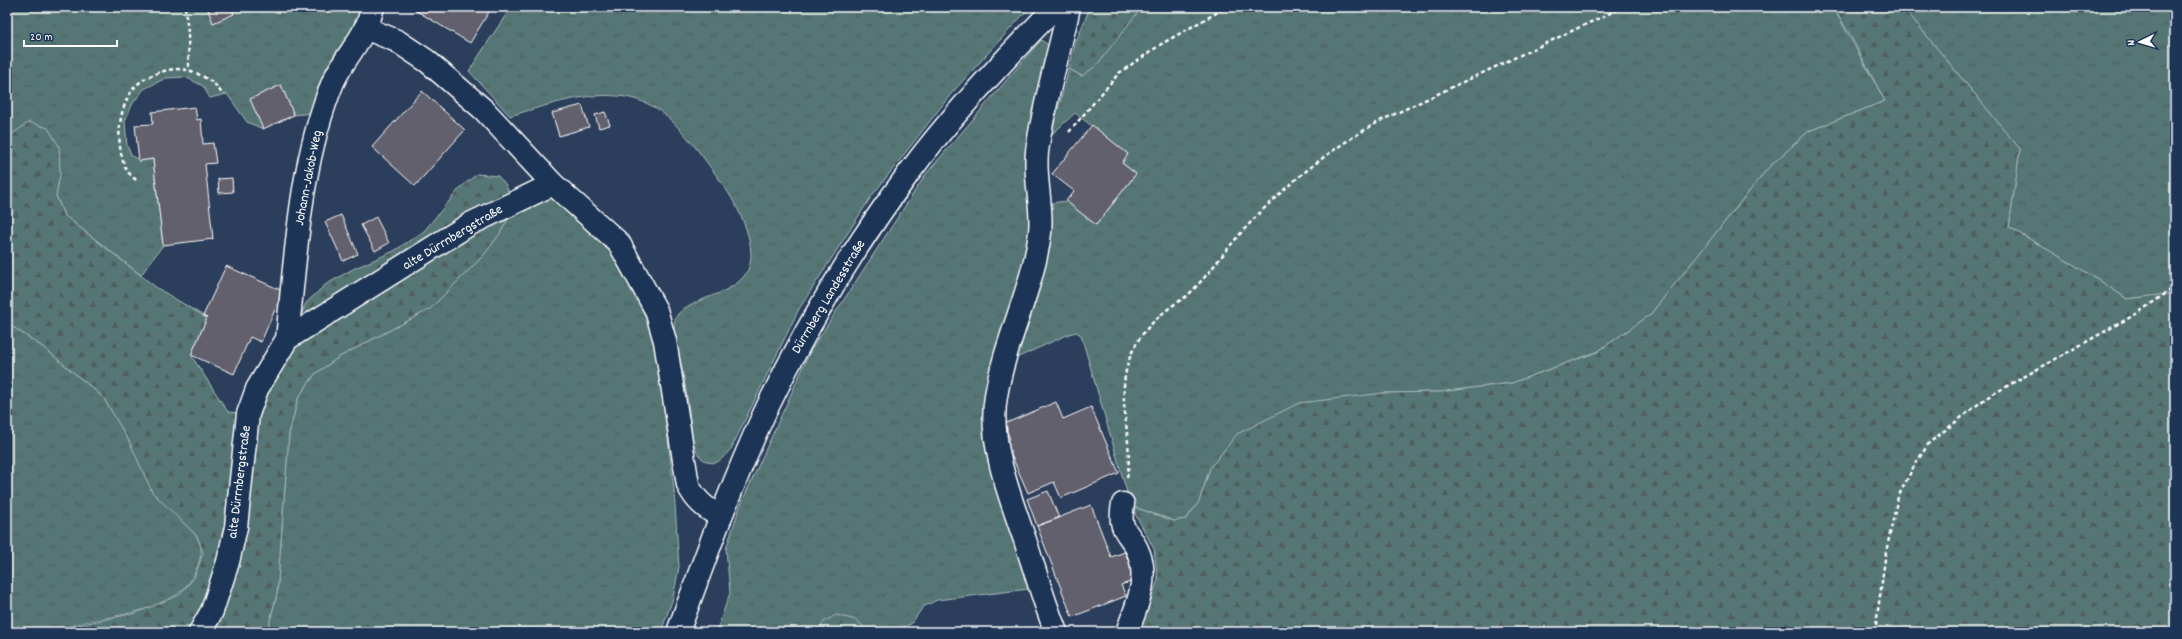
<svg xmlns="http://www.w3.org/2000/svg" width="2182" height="639" viewBox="0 0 2182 639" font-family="Dekko,sans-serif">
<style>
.grass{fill:url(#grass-tufts);stroke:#aababa}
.forest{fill:url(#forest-firs);stroke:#aababa}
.building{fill:#62606c;stroke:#fff}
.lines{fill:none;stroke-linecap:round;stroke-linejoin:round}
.minor-casing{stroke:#fff;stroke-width:25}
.major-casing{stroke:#fff;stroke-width:25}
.path{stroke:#fff;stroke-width:2.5;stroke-dasharray:4 3;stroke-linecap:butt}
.minor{stroke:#1d3557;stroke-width:22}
.major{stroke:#1d3557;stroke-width:22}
.labels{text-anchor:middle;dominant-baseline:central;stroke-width:3.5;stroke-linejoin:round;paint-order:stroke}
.street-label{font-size:14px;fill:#fff;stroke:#1d3557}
</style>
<defs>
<pattern id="grass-tufts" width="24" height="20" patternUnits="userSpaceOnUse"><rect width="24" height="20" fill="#557675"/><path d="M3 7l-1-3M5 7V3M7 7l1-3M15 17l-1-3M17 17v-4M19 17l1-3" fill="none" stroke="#505d5c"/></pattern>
<pattern id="forest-firs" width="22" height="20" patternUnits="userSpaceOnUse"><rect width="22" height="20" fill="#557675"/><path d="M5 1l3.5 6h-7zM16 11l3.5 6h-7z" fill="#505d5c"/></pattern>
</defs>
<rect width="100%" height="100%" fill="#2b3e5b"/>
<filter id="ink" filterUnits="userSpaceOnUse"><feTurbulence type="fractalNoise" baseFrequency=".025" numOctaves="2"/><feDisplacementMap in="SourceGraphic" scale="8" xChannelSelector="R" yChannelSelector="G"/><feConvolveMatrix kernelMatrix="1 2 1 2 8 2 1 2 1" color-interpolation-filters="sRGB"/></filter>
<g filter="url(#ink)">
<path class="grass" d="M7 7H363L354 29 312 113 294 115 281 85 263 129 247 122 227 94 210 98 203 86 185 77 166 78 144 89 133 103 125 121 127 146 132 156 139 160 153 159 163 245 141 275 64 215 56 196 60 173 15 133 7 138Z
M511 7H1030L951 94 871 197 799 309 731 449C727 453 722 460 717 462 714 463 711 463 708 462 693 456 693 440 691 426 688 403 685 381 680 359 678 349 673 336 674 326 674 323 675 319 676 317 688 294 750 298 751 256 751 228 732 196 716 175 701 154 684 131 664 114 620 79 558 102 510 116L469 71Z
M1142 7H1833L1885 101 1809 131 1768 168 1650 315 1597 352 1512 383 1440 392 1384 393 1210 468 1199 502 1186 519 1174 521 1131 506 1081 335 1076 332 1069 334 1012 360 1044 259 1051 203 1066 201 1096 225 1136 174 1122 163 1128 154 1075 113 1051 135 1069 69 1082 76Z
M1903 7H2175V293L2127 299 2096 278 2009 227 2020 149Z
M1041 40 1051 47 1030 202 1029 248 995 371 997 492 1029 589 937 600 923 607 911 624 891 632H869L856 620 816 632H716L730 593 726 549 740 506 811 350 926 174Z
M549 195 557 199 608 250 623 268 650 326 661 381 674 489 679 567 673 598 661 632H267L277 594 289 434 298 398 315 374 339 357 430 309 484 254 499 235 514 208Z
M7 323 43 347 103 397 180 519C198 537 207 542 197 568 180 616 110 613 70 626 66 628 63 631 59 632 47 635 21 632 7 632Z"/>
<path class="forest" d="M1090 7H1142L1096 66 1082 76 1069 69 1074 47Z
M1833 7H1903L2020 149 2009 227 2096 278 2127 299 2175 293V632H1138L1158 580 1154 549 1131 506 1174 521 1186 519 1199 502 1210 468 1237 434 1299 403 1384 393 1440 392 1512 383 1597 352 1650 315 1768 168 1809 131 1885 101 1849 33Z
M29 122 48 128 59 146 60 173 56 196 64 215 157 288 207 318 191 355 228 412 239 413 266 391 286 352 306 303 325 285 353 269 394 251 424 231 460 188 477 174 498 176 506 185 514 208 499 235 484 255 430 309 339 357 315 374 298 398 289 434 277 594 267 632H59L69 627 136 613 179 595 194 578 203 553 197 536 152 492 130 443 103 397 43 347 7 323V138Z
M836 615 856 620 869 632H816L825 621Z"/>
<path class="building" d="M216 7H231L234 14 213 23 208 10Z
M417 7H492L470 43 415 10Z
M281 85 294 115 263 129 250 99Z
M422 91 465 130 415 186 372 147Z
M582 105 589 127 559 136 552 113Z
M195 107 197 120 201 119 203 144 213 143 216 163 205 164 213 239 163 245 153 159 139 161 135 125 153 124 152 112Z
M605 112 610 125 599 128 595 115Z
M1092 125 1128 154 1122 163 1136 174 1096 225 1066 201 1074 191 1052 174Z
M232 178 233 192 219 193 218 179Z
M341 215 358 254 343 261 325 222Z
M376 217 389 243 375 251 361 225Z
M226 266 283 291 261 342 250 337 234 374 191 355 207 318 203 316Z
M1056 402 1063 419 1091 407 1119 473 1061 498 1054 482 1028 493 1005 441 1010 439 1004 424Z
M1048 491 1059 518 1037 526 1027 499Z
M1091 505 1111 557 1125 552 1136 580 1121 585 1126 596 1072 617 1037 526Z"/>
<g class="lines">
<g class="minor-casing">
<path id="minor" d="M365 28 397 41 427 61 484 110 553 184 619 243 656 310 665 341 688 485C696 501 705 508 721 517
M287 339C296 254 300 162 333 82 342 62 357 46 366 27 369 21 371 14 373 7
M1123 504C1117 534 1131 531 1139 554 1149 580 1136 608 1127 632
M200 632 212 611 228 562 236 527 248 414 257 389 287 339 470 224 553 184
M1056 632C1044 602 1035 571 1025 540 1010 497 988 441 996 396 1005 340 1033 289 1040 233 1043 206 1034 179 1037 152 1043 104 1059 55 1069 7"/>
</g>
<g class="major-casing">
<path id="major" d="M678 632C705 558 732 483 765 412 805 328 853 248 908 174 952 114 1004 61 1055 7"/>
</g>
<path class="path" d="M185 7 188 32 189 70
M1069 132 1119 73 1163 43 1227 7
M136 180C133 177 128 173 126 169 116 147 117 113 131 92 138 81 149 76 161 72 172 68 185 68 196 73 208 79 216 83 222 94
M1127 478C1134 441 1117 403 1127 367 1133 342 1149 324 1168 309 1175 303 1184 299 1190 293 1209 274 1224 252 1241 233 1281 188 1329 149 1382 120L1623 7
M1247 632 1248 631
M1875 632 1886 552 1898 497 1914 466 1929 443 1986 398 2136 314 2175 287"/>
<use href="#minor" class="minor"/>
<use href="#major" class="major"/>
</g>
</g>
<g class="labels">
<g class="street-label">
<text transform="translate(309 178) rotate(-79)">Johann-Jakob-Weg</text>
<text transform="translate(453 238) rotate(-31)">alte Dürrnbergstraße</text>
<text transform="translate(829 297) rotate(-59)">Dürrnberg Landesstraße</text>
<text transform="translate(240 482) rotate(-83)">alte Dürrnbergstraße</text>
</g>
</g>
<rect width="2182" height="639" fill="none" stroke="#1d3557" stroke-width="24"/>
<rect x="12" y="12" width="2158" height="615" fill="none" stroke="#fff" stroke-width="1.5" filter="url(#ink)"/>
<g transform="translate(2140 42) rotate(265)" stroke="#1d3557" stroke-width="3" paint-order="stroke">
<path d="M0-3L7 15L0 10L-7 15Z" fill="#ffffff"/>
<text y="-6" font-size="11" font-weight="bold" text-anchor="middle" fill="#ffffff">N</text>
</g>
<path d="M24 40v6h93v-6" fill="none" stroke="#ffffff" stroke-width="2"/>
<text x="30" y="40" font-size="12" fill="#ffffff" stroke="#1d3557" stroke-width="3" paint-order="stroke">20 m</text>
</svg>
